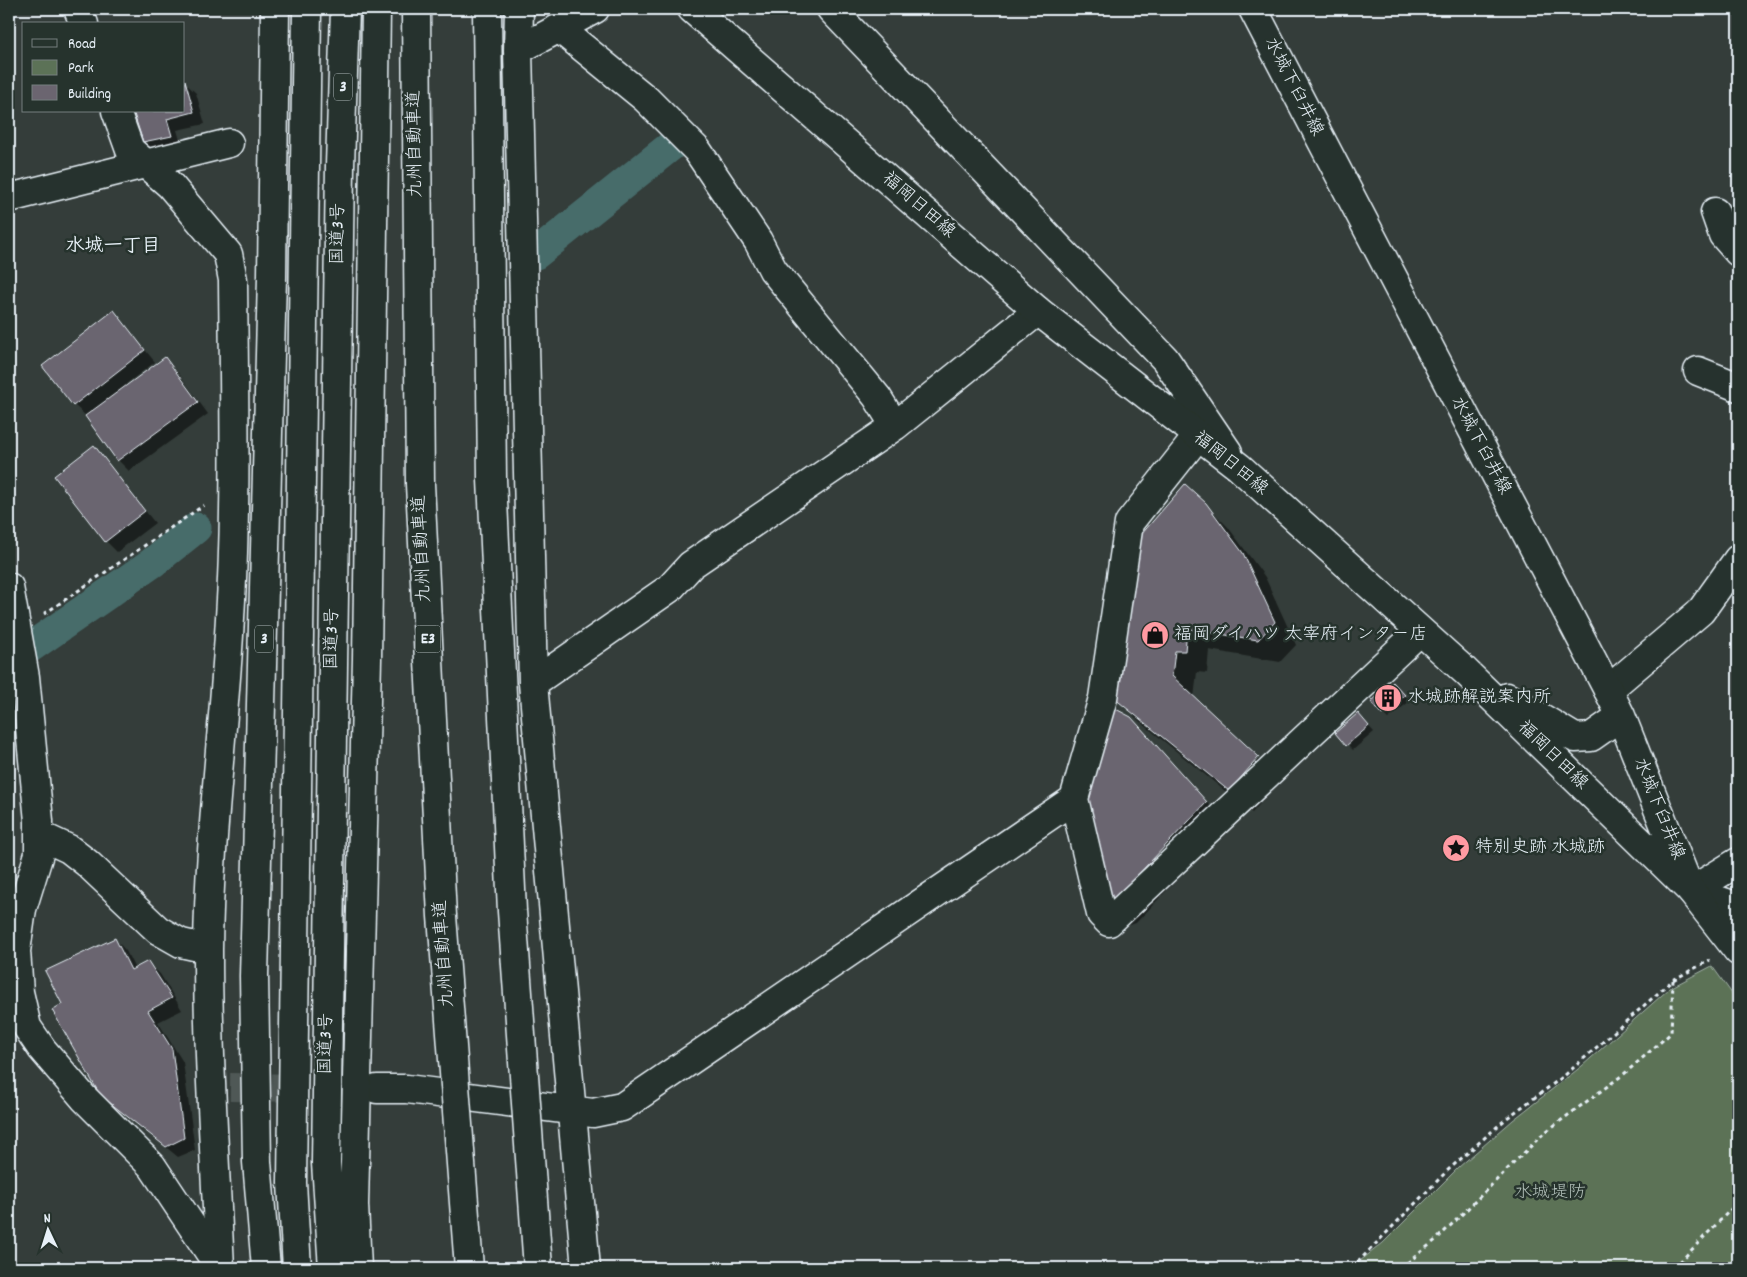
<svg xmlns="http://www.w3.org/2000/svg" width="1747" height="1277" viewBox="0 0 1747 1277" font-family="Dekko,'Klee One',sans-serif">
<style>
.green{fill:#5c7257;stroke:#a2b2a8}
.shadow{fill:#0007}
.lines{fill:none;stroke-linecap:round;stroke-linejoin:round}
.canal{stroke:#476c6b;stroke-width:31}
.building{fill:#6b6570;stroke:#e8f1f8}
.minor-tunnel{stroke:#4f5856;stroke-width:28;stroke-dasharray:28 14;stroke-linecap:butt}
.minor-casing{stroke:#e8f1f8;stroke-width:31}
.major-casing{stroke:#e8f1f8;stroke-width:31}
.highway-casing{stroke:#e8f1f8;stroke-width:31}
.path{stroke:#e8f1f8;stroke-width:3;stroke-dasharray:4 4;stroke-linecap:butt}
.minor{stroke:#26332d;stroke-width:28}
.major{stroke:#26332d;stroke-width:28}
.highway{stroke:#26332d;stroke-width:28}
.highway-bridge-casing{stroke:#e8f1f8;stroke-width:31;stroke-linecap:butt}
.highway-bridge{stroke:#26332d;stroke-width:28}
.labels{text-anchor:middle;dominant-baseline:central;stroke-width:5;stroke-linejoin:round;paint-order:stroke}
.shield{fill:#26332d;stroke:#aeb8bb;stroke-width:1}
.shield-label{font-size:16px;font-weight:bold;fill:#e8f1f8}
.street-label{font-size:18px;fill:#e8f1f8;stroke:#26332d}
.poi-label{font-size:18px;fill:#e8f1f8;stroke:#26332d;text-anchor:start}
.park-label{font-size:18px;fill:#b0beb8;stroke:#26332d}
.neighbourhood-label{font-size:19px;font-weight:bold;fill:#e8f1f8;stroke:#26332d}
</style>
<rect width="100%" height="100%" fill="#343d3a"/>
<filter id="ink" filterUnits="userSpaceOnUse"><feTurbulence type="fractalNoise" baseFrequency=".02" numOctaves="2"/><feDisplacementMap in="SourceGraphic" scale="10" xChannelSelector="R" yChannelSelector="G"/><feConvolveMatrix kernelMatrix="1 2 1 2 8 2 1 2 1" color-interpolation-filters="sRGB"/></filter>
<g filter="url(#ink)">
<path class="green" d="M1712 966 1738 1002V1268H1351L1383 1243 1459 1167 1513 1120 1582 1066 1670 988Z"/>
<path class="shadow" d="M184 82 196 93 205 124 177 130 182 147 155 153 144 141 135 111H184Z
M114 312 155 362 126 384 128 386 165 359 176 370 208 414 129 471 118 460 86 416 74 405Z
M94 447 155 523 117 552 106 541Z
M1205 504 1228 527 1265 577 1296 645 1280 662 1209 650 1207 673 1197 672 1194 698 1280 780 1252 813 1138 720 1116 697Z
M1399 688 1410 701 1388 719 1383 714Z
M1130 718 1228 825 1136 923 1130 925 1108 902Z
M1363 720 1374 732 1353 750 1336 733Z
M115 939 126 951 135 969 148 963 160 974 182 1010 158 1022 183 1062 195 1150 178 1157 101 1094 64 1004Z"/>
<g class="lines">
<path class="canal" d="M536 254 677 141
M9 662 152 563 196 528"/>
</g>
<path class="building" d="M185 80 194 112 167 119 172 136 143 142 133 111H184Z
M114 310 145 350 73 406 42 366Z
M165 357 198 402 117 461 85 416Z
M94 445 145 511 105 542 54 476Z
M1185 484 1206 503 1243 553 1275 622 1258 640 1187 629 1185 651H1175L1172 676 1259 757 1229 791 1114 698 1140 536Z
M1393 682 1405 695 1382 715 1371 702Z
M1112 707 1131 717 1207 802 1113 901 1107 903 1086 809 1090 762Z
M1358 713 1369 726 1346 746 1335 733Z
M115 938 131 970 148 961 172 998 148 1011 172 1049 184 1138 166 1147 100 1095 52 1010 62 1004 45 971Z"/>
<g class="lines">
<path class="minor-tunnel" d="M230 1087 377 1089"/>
<g class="minor-casing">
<path id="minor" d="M78 9 84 24
M519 9 518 50 533 683 586 1268
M831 9 1165 359 1228 452
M560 29 646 99 697 150 758 241 773 270 877 397 895 426
M518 50 595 9
M116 111 130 150 170 185 228 254 233 280C234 393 237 506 230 618 224 729 209 839 208 950 208 1056 215 1162 220 1268
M9 198 229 143
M1715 212 1723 235 1738 252
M1698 371 1738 387
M9 587 25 677 39 821V854L22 909 16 951 19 992 27 1027 42 1049 84 1098 152 1166 220 1268
M533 683 670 588 691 565 895 426 1038 311
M1608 690 1701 611 1738 559
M1074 799 1101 914 1109 922 1419 632
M39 835 69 849 87 863 158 930 181 943 208 949
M1691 891 1738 862
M1691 891 1738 907
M377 1089H407L593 1113 622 1107 1074 799 1103 698 1129 523 1197 437"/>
</g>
<g class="major-casing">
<path id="major" d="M692 9 1038 311 1239 467 1465 671 1691 891 1738 951
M1253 9 1608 690 1621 716 1687 882
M1507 697 1575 738 1591 737 1621 716"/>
</g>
<g class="highway-casing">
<path id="highway" d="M266 1268 257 1162 254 976 272 277 275 9
M297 1268 292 1183 307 9
M333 1268 326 1163 340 166 345 9
M357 1268 354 1205 367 659 376 9"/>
</g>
<path class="path" d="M44 614 204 505
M1352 1268 1447 1171 1507 1118 1564 1076 1673 980 1710 960
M1401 1268 1437 1239 1544 1133 1624 1074 1671 1033 1673 980
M1674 1268 1738 1202"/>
<use href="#minor" class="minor"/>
<use href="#major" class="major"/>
<use href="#highway" class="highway"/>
<g class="highway-bridge-casing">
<path id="highway-bridge" d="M416 9 420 484 442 916 469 1268
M487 9 492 479 512 911 538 1268"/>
</g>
<use href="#highway-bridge" class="highway-bridge"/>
</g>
</g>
<defs>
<g id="shop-disc" transform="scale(1.4375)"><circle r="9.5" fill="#ff9aa2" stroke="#26332d"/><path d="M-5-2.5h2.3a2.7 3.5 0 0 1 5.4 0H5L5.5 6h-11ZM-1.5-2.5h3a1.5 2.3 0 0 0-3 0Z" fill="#111"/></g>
<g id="building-disc" transform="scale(1.4375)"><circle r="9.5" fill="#ff9aa2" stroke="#26332d"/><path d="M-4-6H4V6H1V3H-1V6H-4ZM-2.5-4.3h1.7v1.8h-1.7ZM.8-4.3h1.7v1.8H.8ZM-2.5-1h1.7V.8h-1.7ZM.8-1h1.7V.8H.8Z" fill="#111"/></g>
<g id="sight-disc" transform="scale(1.4375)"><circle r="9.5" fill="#ff9aa2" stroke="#26332d"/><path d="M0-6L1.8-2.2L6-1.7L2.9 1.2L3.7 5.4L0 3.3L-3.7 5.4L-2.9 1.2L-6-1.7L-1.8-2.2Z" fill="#111"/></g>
</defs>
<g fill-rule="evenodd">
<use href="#shop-disc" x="1155" y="635"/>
<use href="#building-disc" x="1388" y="698"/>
<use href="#sight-disc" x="1456" y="848"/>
</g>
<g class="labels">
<g class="shield">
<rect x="334" y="73.5" width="18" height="27" rx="4"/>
<rect x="255" y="625.5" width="18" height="27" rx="4"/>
<rect x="415.5" y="625.5" width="25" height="27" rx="4"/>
</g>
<g class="shield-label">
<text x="343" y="87">3</text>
<text x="264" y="639">3</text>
<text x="428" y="639">E3</text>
</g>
<g class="street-label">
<text transform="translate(1293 87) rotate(63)">水城下臼井線</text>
<text transform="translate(416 144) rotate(-91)">九州自動車道</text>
<text transform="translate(918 206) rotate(41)">福岡日田線</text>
<text transform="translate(339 234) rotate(-89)">国道3号</text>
<text transform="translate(1480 446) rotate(62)">水城下臼井線</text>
<text transform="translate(1230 464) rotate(39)">福岡日田線</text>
<text transform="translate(423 549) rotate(-93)">九州自動車道</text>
<text transform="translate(333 639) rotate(-89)">国道3号</text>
<text transform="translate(1552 756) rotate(44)">福岡日田線</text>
<text transform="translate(1658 809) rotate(68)">水城下臼井線</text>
<text transform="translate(445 954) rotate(-94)">九州自動車道</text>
<text transform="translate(327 1044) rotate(-89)">国道3号</text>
</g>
<g class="poi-label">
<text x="1174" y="635">福岡ダイハツ 太宰府インタ－店</text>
<text x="1407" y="698">水城跡解説案内所</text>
<text x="1475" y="848">特別史跡 水城跡</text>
</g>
<g class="park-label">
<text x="1550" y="1193">水城堤防</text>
</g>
<g class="neighbourhood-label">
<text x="113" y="247">水城一丁目</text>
</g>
</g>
<rect width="1747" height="1277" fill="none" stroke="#26332d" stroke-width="30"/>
<rect x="15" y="15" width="1717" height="1247" fill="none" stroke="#e8f1f8" stroke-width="2" filter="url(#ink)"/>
<rect x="22" y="22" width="162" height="90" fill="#26332d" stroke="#747f7e"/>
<rect x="32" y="39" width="25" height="8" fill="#26332d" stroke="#747f7e"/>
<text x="68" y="48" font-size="15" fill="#e8f1f8">Road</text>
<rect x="32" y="60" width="25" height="15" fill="#5c7257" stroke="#747f7e"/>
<text x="68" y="72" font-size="15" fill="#e8f1f8">Park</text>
<rect x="32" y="85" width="25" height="15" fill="#6b6570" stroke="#747f7e"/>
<text x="68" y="98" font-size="15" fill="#e8f1f8">Building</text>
<g transform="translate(48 1230) rotate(356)" stroke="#26332d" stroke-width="4" paint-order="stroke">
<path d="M0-4L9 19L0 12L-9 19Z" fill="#e8f1f8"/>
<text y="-8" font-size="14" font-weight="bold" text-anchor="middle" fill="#e8f1f8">N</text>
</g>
</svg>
